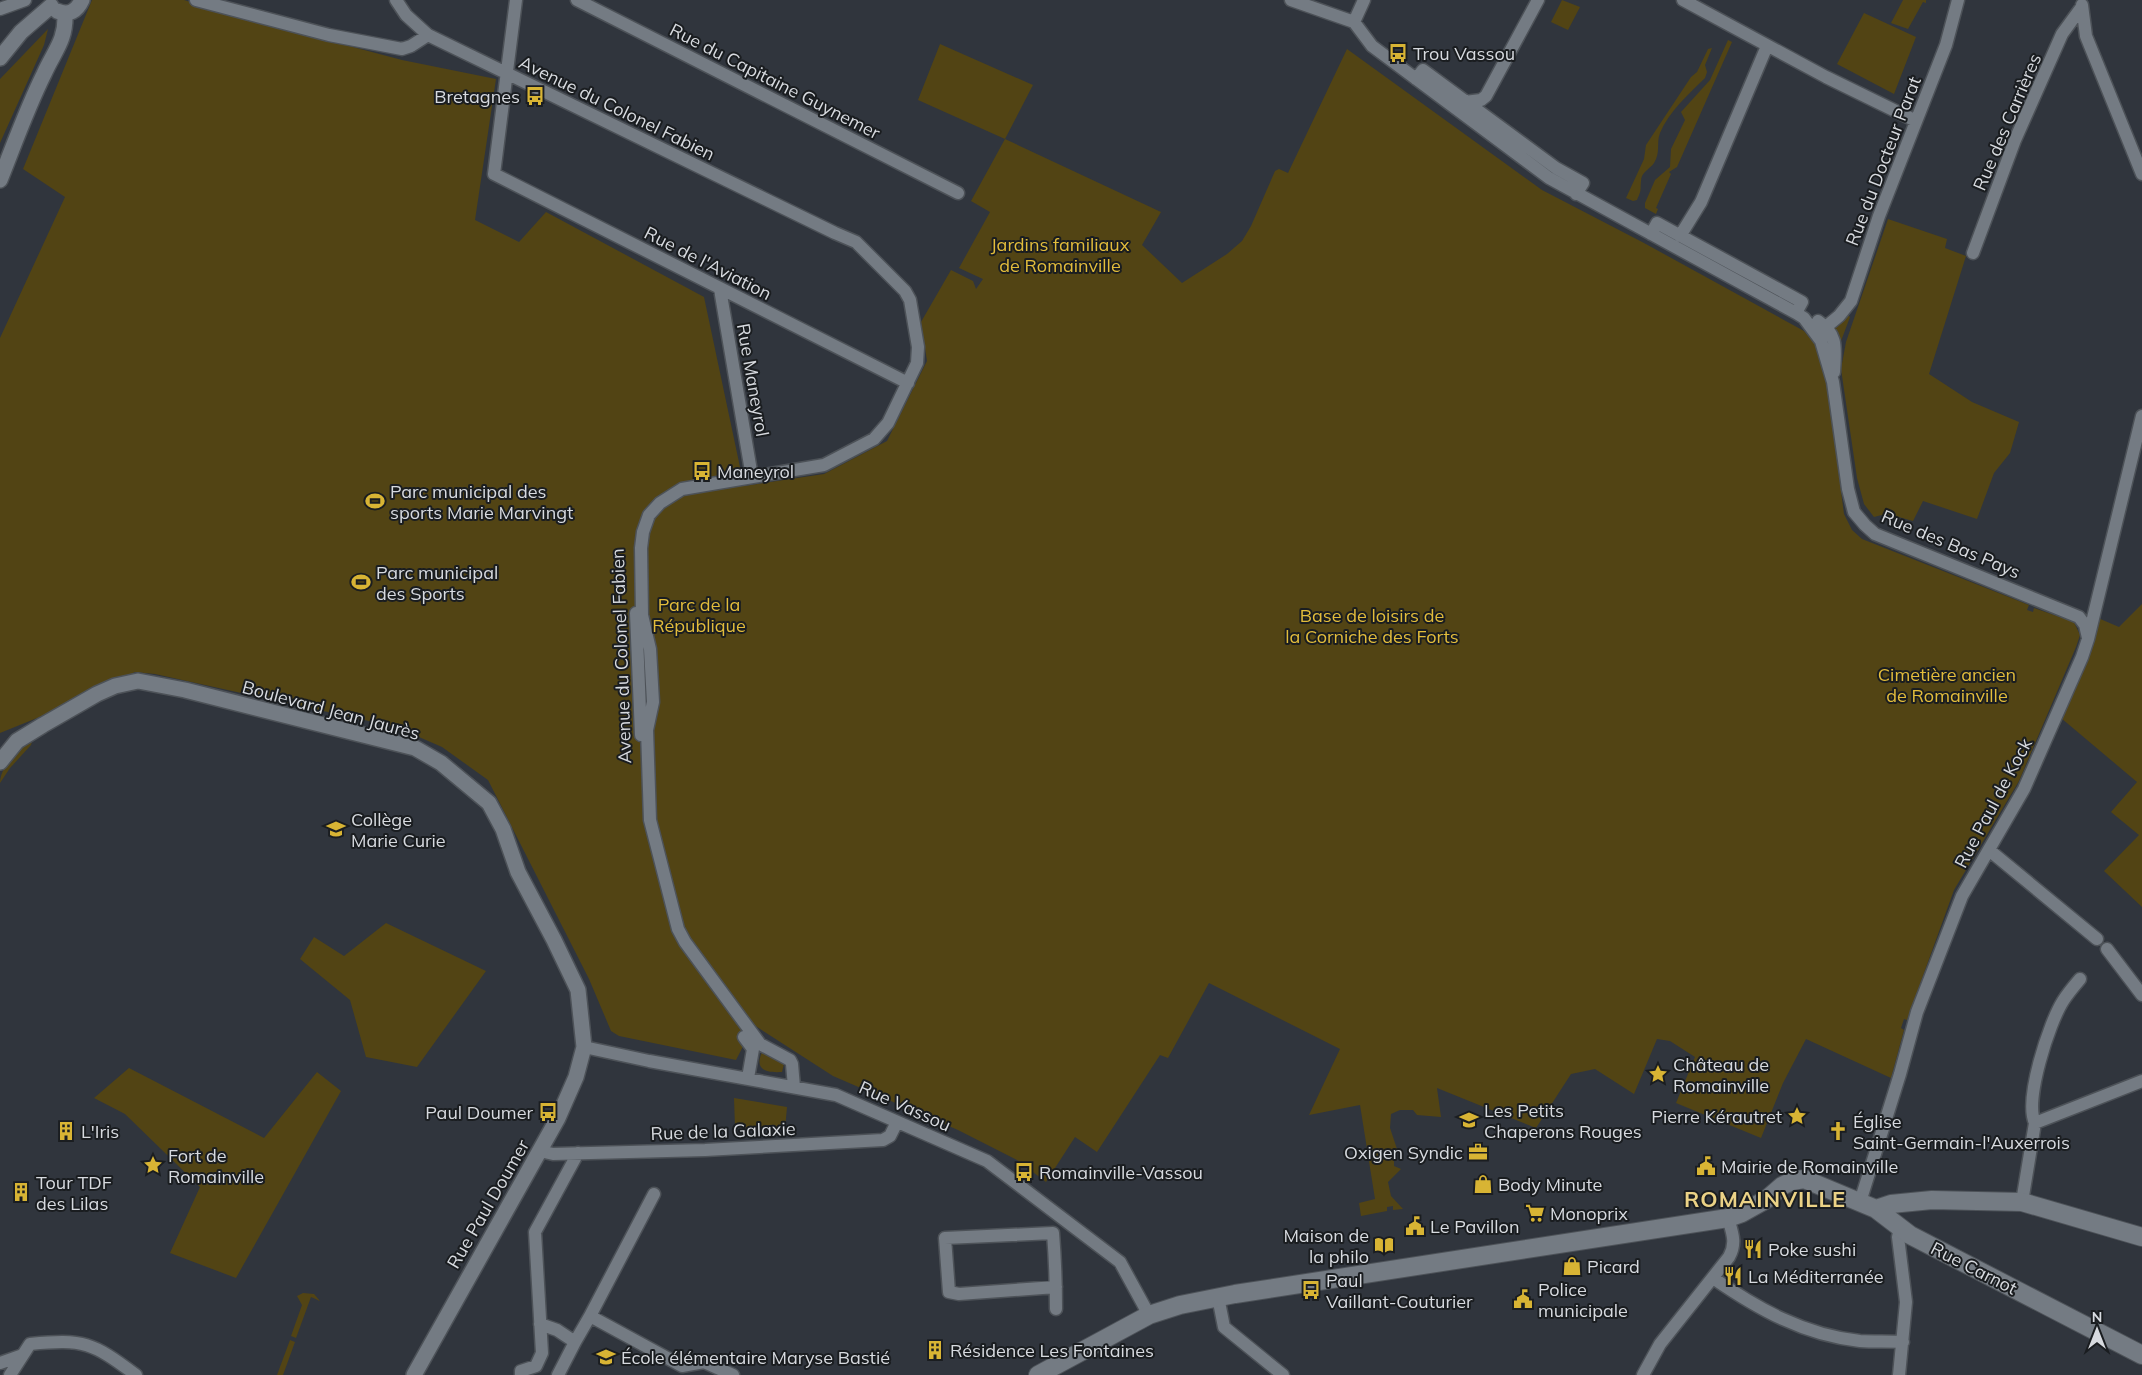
<svg xmlns="http://www.w3.org/2000/svg" width="2142" height="1375" viewBox="0 0 2142 1375" font-family="Mulish,sans-serif">
<style>
.green{fill:#524414}
.lines{fill:none;stroke-linecap:round;stroke-linejoin:round}
.minor-casing{stroke:#4d5258;stroke-width:15}
.tertiary-casing{stroke:#4d5258;stroke-width:18}
.secondary-casing{stroke:#4d5258;stroke-width:20}
.minor{stroke:#747b83;stroke-width:12}
.tertiary{stroke:#747b83;stroke-width:15}
.secondary{stroke:#747b83;stroke-width:18}
.labels{text-anchor:middle;dominant-baseline:central;stroke-width:4;stroke-linejoin:round;paint-order:stroke}
.poi-label{font-size:18px;fill:#d7dadf;stroke:#1a1d20;text-anchor:start}
.street-label{font-size:18px;fill:#d7dadf;stroke:#1a1d20}
.park-label{font-size:18px;fill:#e3bd3b;stroke:#1a1d20}
.district-label{font-size:22px;font-weight:bold;letter-spacing:1px;fill:#ebd286;stroke:#1a1d20}
</style>
<rect width="100%" height="100%" fill="#30353d"/>
<path class="green" d="M92 0H184L240 17 402 60 496 79 475 220 519 242 546 212 704 297 744 486 824 474 887 441 927 361 921 322 951 270 973 281 976 289 983 279 959 268 990 212 971 201 1005 139 918 100 940 44 1033 85 1005 139 1161 212 1142 245 1182 283 1227 254 1242 241 1251 226 1275 171 1279 169 1288 173 1347 49 1542 190 1644 243 1804 331 1820 350 1827 383 1844 514 1852 530 1862 539 2029 605 2027 610 2033 612 2034 608 2074 622 2080 635 2076 647 2019 781 1954 890 1907 1020 1904 1019 1901 1028 1904 1030 1891 1078 1806 1039 1783 1083 1761 1138 1676 1103 1695 1057 1670 1041 1657 1039 1634 1094 1595 1069 1571 1074 1536 1128 1437 1088 1441 1117 1417 1115 1413 1110H1400L1391 1114 1390 1128 1398 1152 1394 1156V1166L1401 1169 1388 1182 1391 1196 1403 1209 1393 1210V1206L1387 1207V1211L1361 1216 1359 1203 1375 1199 1360 1105 1309 1115 1340 1049 1209 983 1168 1058 1160 1055 1097 1152 1075 1137 1046 1182 1017 1160 958 1130 833 1076 754 1025 736 1060 619 1036 611 1031 589 979 488 780 442 747 396 727 155 674 135 672 47 714 0 733V338L65 197 23 169Z
M1562 0 1580 7 1568 30 1551 22Z
M1903 0H1926V3L1923 2 1908 29 1891 23Z
M1864 13 1916 37 1894 94 1837 64Z
M48 29 44 45 0 143V79Z
M1728 40 1732 42 1677 167 1669 172 1671 174 1656 208 1658 209 1656 214 1645 208V203L1655 180 1670 167 1671 149 1685 120 1681 112 1710 80Z
M1712 48 1705 65 1707 72 1705 78C1689 94 1669 111 1660 133 1656 143 1661 152 1654 163 1650 169 1641 172 1641 181 1640 191 1642 189 1637 200L1633 201 1626 198 1644 159 1646 145 1691 77 1697 72 1708 49Z
M1888 219 1947 239 1945 248 1966 256 1929 374 1972 402 2019 422 2010 453 1994 473 1977 519 1923 501 1913 521C1899 517 1887 512 1874 517L1864 504 1857 478 1841 369 1846 342Z
M1848 315 1850 317 1841 341 1833 326Z
M2142 604V907L2104 871 2139 835 2111 812 2137 782 2061 718 2092 648 2098 618 2119 627Z
M33 738 31 745 10 768 0 783C0 766 20 748 33 738Z
M386 923 486 971 417 1067 366 1057 350 1000 300 959 314 937 344 956Z
M762 1052 784 1064 782 1072C766 1073 754 1070 762 1052Z
M129 1068 264 1138 317 1072 341 1091 236 1278 170 1253 200 1187 125 1114 94 1098Z
M734 1098 787 1107 785 1129 735 1127Z
M303 1293 314 1294 320 1301 311 1297 296 1338 291 1336 302 1305 297 1296Z
M290 1340 295 1342 283 1375H277Z"/>
<g class="lines">
<g class="minor-casing">
<path id="minor" d="M196 0 329 35 402 49 411 46 428 35
M396 0 406 15 428 35 835 233 856 242 905 291 910 300 918 347 917 363 888 423 874 439 824 465 682 489 660 503 649 515 643 532 641 548 642 615 650 649 653 702 647 730 650 820 678 929 685 942 760 1044 790 1060 792 1064 794 1087
M516 0 494 174 908 383
M577 0 958 193
M1291 0 1354 22 1372 46 1549 178 1796 313 1804 318 1821 341
M1683 0 1826 77 1916 121
M1958 0 1946 45 1879 216 1851 301 1839 316 1822 330 1821 341 1833 382 1848 489 1854 512 1865 525 1875 534 2079 617 2085 625 2088 638
M2082 5 2086 36 2142 174
M0 9 25 0
M1354 22 1364 0
M1416 79 1423 70 1556 168 1583 183 1576 194
M1465 102 1481 100 1486 96 1538 0
M1651 234 1657 223 1802 302 1796 313
M1680 236 1701 202 1767 46
M1973 253 2015 140 2062 34 2081 8
M720 289 752 477
M1818 321C1839 335 1835 350 1834 372
M636 613 641 735
M1989 850 2097 939
M2107 949 2142 995
M744 1037 753 1049 748 1078
M584 1047 649 1061 836 1095 987 1161 1120 1262 1149 1315
M2035 1123C2024 1100 2049 1023 2063 1001 2068 993 2074 986 2080 979
M540 1151 553 1154 705 1150 883 1140 890 1136 897 1122
M1860 1202 1900 1074 1917 1012 1962 896 2024 789 2082 657 2088 639 2142 416
M2022 1202 2035 1123 2142 1081
M1713 1278C1758 1309 1804 1335 1860 1341 1874 1342 1889 1341 1903 1342
M1056 1287 959 1294 949 1292 945 1238 1053 1233C1055 1258 1056 1283 1056 1309
M1218 1297 1224 1327 1283 1375
M590 1316 654 1194
M540 1324 557 1330 575 1342 590 1316 682 1366 704 1362 733 1375
M0 1363 23 1355
M10 1375 30 1344C84 1339 92 1342 136 1375
M521 1375V1371L536 1366 542 1353 535 1232 578 1153
M558 1375 575 1342
M1643 1375 1660 1344 1729 1257C1737 1243 1732 1232 1728 1218
M1899 1375 1906 1302 1898 1237 1900 1228"/>
</g>
<g class="tertiary-casing">
<path id="tertiary" d="M57 11C69 16 77 11 82 0
M0 58 21 32 51 6
M0 180C14 145 27 108 44 74 54 51 66 41 65 14
M0 762 17 741 43 725 97 694 115 686 138 681 185 690 415 748 441 763 489 803 503 829 518 872 554 940 578 990 584 1047 576 1077 558 1118 414 1375"/>
</g>
<g class="secondary-casing">
<path id="secondary" d="M1876 1209 1891 1204 1932 1200 2022 1202 2142 1237
M1038 1375 1149 1315 1180 1305 1235 1294 1728 1218 1742 1213 1767 1199 1782 1186 1792 1181 1804 1179 1876 1209 1910 1235 2142 1355"/>
</g>
<use href="#minor" class="minor"/>
<use href="#tertiary" class="tertiary"/>
<use href="#secondary" class="secondary"/>
</g>
<defs>
<g id="bus-bare" transform="scale(1.5)"><path d="M-5-6H5V4H4V6H2V4H-2V6H-4V4H-5ZM-3.5-4V0h7V-4ZM-3.5 1.2v1.5H-2V1.2ZM2 1.2v1.5H3.5V1.2Z" fill="#d8b434" stroke="#1a1d20" stroke-width="2.5" paint-order="stroke"/></g>
<g id="stadium-bare" transform="scale(1.5)"><path d="M0-5a6.5 5 0 1 0 0 10a6.5 5 0 1 0 0-10ZM-3.5-1.8h7v3.6h-7Z" fill="#d8b434" stroke="#1a1d20" stroke-width="2.5" paint-order="stroke"/></g>
<g id="school-bare" transform="scale(1.5)"><path d="M0-5L7-2L0 1L-7-2ZM-4 1L0 2.5L4 1V4Q0 6-4 4Z" fill="#d8b434" stroke="#1a1d20" stroke-width="2.5" paint-order="stroke"/></g>
<g id="sight-bare" transform="scale(1.5)"><path d="M0-6L1.8-2.2L6-1.7L2.9 1.2L3.7 5.4L0 3.3L-3.7 5.4L-2.9 1.2L-6-1.7L-1.8-2.2Z" fill="#d8b434" stroke="#1a1d20" stroke-width="2.5" paint-order="stroke"/></g>
<g id="building-bare" transform="scale(1.5)"><path d="M-4-6H4V6H1V3H-1V6H-4ZM-2.5-4.3h1.7v1.8h-1.7ZM.8-4.3h1.7v1.8H.8ZM-2.5-1h1.7V.8h-1.7ZM.8-1h1.7V.8H.8Z" fill="#d8b434" stroke="#1a1d20" stroke-width="2.5" paint-order="stroke"/></g>
<g id="church-bare" transform="scale(1.5)"><path d="M-1.2-6h2.4v3.5h3.3v2.4h-3.3V6h-2.4V-.1h-3.3v-2.4h3.3Z" fill="#d8b434" stroke="#1a1d20" stroke-width="2.5" paint-order="stroke"/></g>
<g id="office-bare" transform="scale(1.5)"><path d="M-6-3h4V-5.5h4V-3h4V5H-6ZM-1-4.5V-3h2v-1.5ZM-6 0V1H6V0Z" fill="#d8b434" stroke="#1a1d20" stroke-width="2.5" paint-order="stroke"/></g>
<g id="civic-bare" transform="scale(1.5)"><path d="M-.6-6.5H3V-4.5H.6V-3L4-1V1h2V6H-6V1h2V-1L-.6-3ZM-1.2 2.5V6h2.4V2.5Z" fill="#d8b434" stroke="#1a1d20" stroke-width="2.5" paint-order="stroke"/></g>
<g id="shop-bare" transform="scale(1.5)"><path d="M-5-2.5h2.3a2.7 3.5 0 0 1 5.4 0H5L5.5 6h-11ZM-1.5-2.5h3a1.5 2.3 0 0 0-3 0Z" fill="#d8b434" stroke="#1a1d20" stroke-width="2.5" paint-order="stroke"/></g>
<g id="supermarket-bare" transform="scale(1.5)"><path d="M-6-5.5h2.5l.6 2H6L4.5 2H-2.5L-4.4-4H-6ZM-1.5 3.2a1.3 1.3 0 1 0 .1 0ZM3 3.2a1.3 1.3 0 1 0 .1 0Z" fill="#d8b434" stroke="#1a1d20" stroke-width="2.5" paint-order="stroke"/></g>
<g id="library-bare" transform="scale(1.5)"><path d="M-6-4Q-3-5.5-.7-3.5V5Q-3 3-6 4ZM6-4Q3-5.5 .7-3.5V5Q3 3 6 4Z" fill="#d8b434" stroke="#1a1d20" stroke-width="2.5" paint-order="stroke"/></g>
<g id="restaurant-bare" transform="scale(1.5)"><path d="M-5-6h1v4h1v-4h1v4h1v-4h1v5L-1.5 .5V6h-2V.5L-5-1ZM5-6V6H3V1.5H1.5Q1.5-4 5-6Z" fill="#d8b434" stroke="#1a1d20" stroke-width="2.5" paint-order="stroke"/></g>
</defs>
<g fill-rule="evenodd">
<use href="#bus-bare" x="1398" y="53"/>
<use href="#bus-bare" x="535" y="96"/>
<use href="#bus-bare" x="702" y="471"/>
<use href="#stadium-bare" x="375" y="501"/>
<use href="#stadium-bare" x="361" y="582"/>
<use href="#school-bare" x="336" y="829"/>
<use href="#sight-bare" x="1658" y="1074"/>
<use href="#bus-bare" x="548" y="1112"/>
<use href="#sight-bare" x="1797" y="1116"/>
<use href="#school-bare" x="1469" y="1120"/>
<use href="#building-bare" x="66" y="1131"/>
<use href="#church-bare" x="1838" y="1131"/>
<use href="#office-bare" x="1478" y="1152"/>
<use href="#sight-bare" x="153" y="1165"/>
<use href="#civic-bare" x="1706" y="1166"/>
<use href="#bus-bare" x="1024" y="1172"/>
<use href="#shop-bare" x="1483" y="1184"/>
<use href="#building-bare" x="21" y="1192"/>
<use href="#supermarket-bare" x="1535" y="1213"/>
<use href="#civic-bare" x="1415" y="1226"/>
<use href="#library-bare" x="1384" y="1245"/>
<use href="#restaurant-bare" x="1753" y="1249"/>
<use href="#shop-bare" x="1572" y="1266"/>
<use href="#restaurant-bare" x="1733" y="1276"/>
<use href="#bus-bare" x="1311" y="1290"/>
<use href="#civic-bare" x="1523" y="1299"/>
<use href="#building-bare" x="935" y="1350"/>
<use href="#school-bare" x="606" y="1357"/>
</g>
<g class="labels">
<g class="poi-label">
<text x="1413" y="53">Trou Vassou</text>
<text x="520" y="96" text-anchor="end">Bretagnes</text>
<text x="717" y="471">Maneyrol</text>
<text x="390" y="491">Parc municipal des<tspan x="390" dy="21">sports Marie Marvingt</tspan></text>
<text x="376" y="572">Parc municipal<tspan x="376" dy="21">des Sports</tspan></text>
<text x="351" y="819">Collège<tspan x="351" dy="21">Marie Curie</tspan></text>
<text x="1673" y="1064">Château de<tspan x="1673" dy="21">Romainville</tspan></text>
<text x="1484" y="1110">Les Petits<tspan x="1484" dy="21">Chaperons Rouges</tspan></text>
<text x="533" y="1112" text-anchor="end">Paul Doumer</text>
<text x="1782" y="1116" text-anchor="end">Pierre Kérautret</text>
<text x="1853" y="1121">Église<tspan x="1853" dy="21">Saint-Germain-l'Auxerrois</tspan></text>
<text x="81" y="1131">L'Iris</text>
<text x="1463" y="1152" text-anchor="end">Oxigen Syndic</text>
<text x="168" y="1155">Fort de<tspan x="168" dy="21">Romainville</tspan></text>
<text x="1721" y="1166">Mairie de Romainville</text>
<text x="1039" y="1172">Romainville-Vassou</text>
<text x="36" y="1182">Tour TDF<tspan x="36" dy="21">des Lilas</tspan></text>
<text x="1498" y="1184">Body Minute</text>
<text x="1550" y="1213">Monoprix</text>
<text x="1430" y="1226">Le Pavillon</text>
<text x="1369" y="1235" text-anchor="end">Maison de<tspan x="1369" dy="21">la philo</tspan></text>
<text x="1768" y="1249">Poke sushi</text>
<text x="1587" y="1266">Picard</text>
<text x="1748" y="1276">La Méditerranée</text>
<text x="1326" y="1280">Paul<tspan x="1326" dy="21">Vaillant-Couturier</tspan></text>
<text x="1538" y="1289">Police<tspan x="1538" dy="21">municipale</tspan></text>
<text x="950" y="1350">Résidence Les Fontaines</text>
<text x="621" y="1357">École élémentaire Maryse Bastié</text>
</g>
<g class="street-label">
<text transform="translate(775 81) rotate(27)">Rue du Capitaine Guynemer</text>
<text transform="translate(617 108) rotate(26)">Avenue du Colonel Fabien</text>
<text transform="translate(2007 122) rotate(-67)">Rue des Carrières</text>
<text transform="translate(1883 161) rotate(-69)">Rue du Docteur Parat</text>
<text transform="translate(708 263) rotate(27)">Rue de l'Aviation</text>
<text transform="translate(753 380) rotate(80)">Rue Maneyrol</text>
<text transform="translate(1951 544) rotate(23)">Rue des Bas Pays</text>
<text transform="translate(621 656) rotate(-92)">Avenue du Colonel Fabien</text>
<text transform="translate(331 710) rotate(15)">Boulevard Jean Jaurès</text>
<text transform="translate(1993 803) rotate(-62)">Rue Paul de Kock</text>
<text transform="translate(905 1106) rotate(24)">Rue Vassou</text>
<text transform="translate(723 1131) rotate(-2)">Rue de la Galaxie</text>
<text transform="translate(488 1204) rotate(-60)">Rue Paul Doumer</text>
<text transform="translate(1974 1268) rotate(27)">Rue Carnot</text>
</g>
<g class="park-label">
<text x="1060" y="244">Jardins familiaux<tspan x="1060" dy="21">de Romainville</tspan></text>
<text x="699" y="604">Parc de la<tspan x="699" dy="21">République</tspan></text>
<text x="1372" y="615">Base de loisirs de<tspan x="1372" dy="21">la Corniche des Forts</tspan></text>
<text x="1947" y="674">Cimetière ancien<tspan x="1947" dy="21">de Romainville</tspan></text>
</g>
<g class="district-label">
<text x="1765" y="1199">ROMAINVILLE</text>
</g>
</g>
<g transform="translate(2097 1330)" stroke="#1a1d20" stroke-width="4" paint-order="stroke">
<path d="M0-4L9 19L0 12L-9 19Z" fill="#d7dadf"/>
<text y="-8" font-size="14" font-weight="bold" text-anchor="middle" fill="#d7dadf">N</text>
</g>
</svg>
